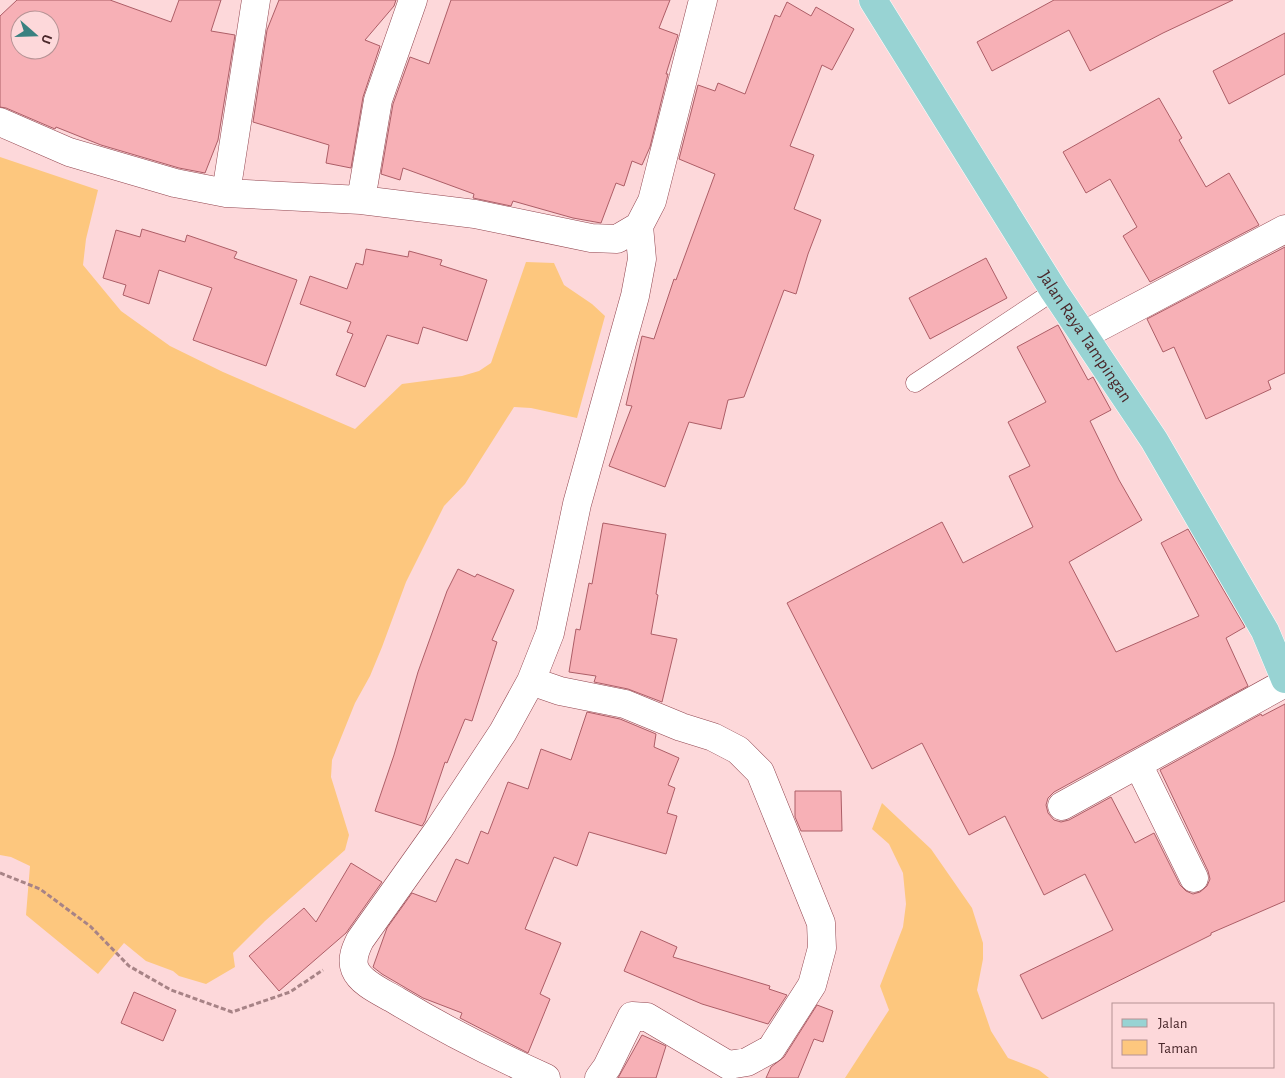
<svg xmlns="http://www.w3.org/2000/svg" width="1285" height="1078" viewBox="0 0 1285 1078" font-family="'Alegreya Sans',sans-serif">
<style>
.green{fill:#fdc77e}
.building{fill:#f7b0b6;stroke:#ad5e67;fill-rule:evenodd}
.lines{fill:none;stroke-linecap:round;stroke-linejoin:round}
.service-casing{stroke:#924650;stroke-width:19}
.minor-casing{stroke:#924650;stroke-width:29}
.primary-casing{stroke:#fff;stroke-width:29}
.path{stroke:#a78386;stroke-width:3;stroke-dasharray:5 2.5;stroke-linecap:butt}
.service{stroke:#fff;stroke-width:18}
.minor{stroke:#fff;stroke-width:28}
.primary{stroke:#98d3d3;stroke-width:28}
.labels{text-anchor:middle;dominant-baseline:central;stroke-width:4.5;stroke-linejoin:round;paint-order:stroke}
.street-label{font-size:18px;fill:#4a282b;stroke:#fdd8da}
</style>
<rect width="100%" height="100%" fill="#fdd8da"/>
<path class="green" d="M0 157 98 190 86 239 83 265 121 311 170 346 223 372 355 429 402 384 462 376 479 371 491 363 526 262 554 263 564 285 592 304 605 316 577 418 531 408 514 407 465 484 444 506 406 582 382 647 370 676 355 703 332 760 331 777 349 835 345 850 265 921 233 953 235 967 206 984 179 976 173 971 146 961 124 943 98 974 26 915 30 866 11 857 0 855Z
M882 803 931 849 972 908 983 943V959L977 990 991 1031 1008 1058 1039 1070 1049 1078H845L889 1010 880 986 903 927 906 904 903 873 889 844 872 829Z"/>
<path class="building" d="M17 0H110L171 22 179 0H221L211 31 235 35 218 140 205 173 179 168 101 145 56 127 55 129 6 108 0 107V16ZM20 20H50V50H20Z
M279 0H396L394 6 365 40 380 46 363 97 351 168 326 163 329 145 253 122 267 30Z
M451 0H670L659 28 678 35 666 74H668L650 147 642 165 632 161 624 186 616 183 601 223 573 218 513 201 511 206 473 198 474 194 403 168 400 180 381 174 393 104 410 57 429 64Z
M1054 0H1233L1163 33 1090 71 1069 30 992 71 977 42Z
M787 2 811 16 816 7 854 29 832 70 822 65 790 146 814 155 794 209 821 220 808 254 796 294 784 290 744 397 728 400 721 429 689 422 665 487 609 466 632 406 626 405 642 336 654 339 674 279 676 280 715 174 679 159 698 85 715 91 718 83 745 94 775 15 780 17Z
M1285 33V74L1229 104 1213 71Z
M1159 98 1182 138 1179 140 1206 187 1229 173 1259 225 1150 282 1123 236 1137 227 1110 179 1086 193 1063 152Z
M142 229 185 242 187 235 237 252 234 258 297 280 266 366 193 340 212 288 159 270 149 304 123 295 126 285 103 278 116 230 140 237Z
M1285 247V373L1268 381 1271 389 1206 419 1174 347 1163 352 1147 319Z
M366 249 408 257 409 251 442 260 440 265 487 280 467 341 423 327 418 344 387 335 365 387 336 375 353 334 347 332 351 322 300 304 310 276 347 289 356 263 363 265Z
M986 258 1007 298 930 339 909 298Z
M1058 325 1088 380 1093 377 1111 410 1090 421 1119 480 1142 520 1069 562 1116 652 1199 616 1161 543 1188 529 1245 627 1226 638 1248 686 1054 792 1048 798 1046 805 1048 813 1054 820 1061 822 1069 820 1111 797 1135 843 1154 833 1180 885 1186 891 1193 894 1200 892 1207 886 1210 879 1208 871 1160 770 1261 714 1262 716 1285 704V901L1211 933V935L1042 1019 1020 975 1113 930 1085 874 1044 895 1005 816 969 835 922 743 872 769 787 603 942 522 963 563 1033 527 1009 476 1030 466 1008 422 1046 402 1017 347Z
M603 523 666 534 656 594 658 595 651 634 677 639 662 702 628 689 594 682 596 676 569 672 576 629 580 630 589 583 592 584Z
M458 569 475 577 477 574 514 590 492 640 497 642 472 721 465 719 447 763 445 762 425 821 422 826 375 811 394 755 418 672 447 591Z
M587 712 620 719 656 734 654 747 679 758 668 785 675 788 667 813 677 816 666 854 589 832 577 866 554 857 525 929 561 943 540 994 550 999 528 1053 460 1018 462 1013 423 998 382 974 373 967 387 928 412 893 436 902 456 859 468 864 481 831 488 834 508 782 528 789 541 749 571 760Z
M795 791H841L842 831H801L795 817Z
M351 863 382 882 346 933 279 991 249 956 304 908 316 922Z
M641 931 677 947 673 957 770 986 769 989 787 995 768 1024 702 1004 624 971Z
M134 992 176 1010 163 1041 121 1023Z
M817 1005 833 1011 823 1042 814 1039 798 1078H766L771 1067 784 1057Z
M642 1035 666 1046 656 1078H618Z"/>
<g class="lines">
<g class="service-casing">
<path id="service" d="M915 383 1054 291"/>
</g>
<g class="minor-casing">
<path id="minor" d="M0 122 69 152 175 183 226 193 361 200 475 214 591 238 617 239 639 226 652 201 703 0
M226 193 256 0
M361 200 378 100 413 0
M1084 335 1285 229
M531 681 560 691 625 704 681 727 713 737 738 750 760 772 821 923 822 948 812 985 771 1049 747 1062 728 1065 647 1017 632 1016 607 1067 599 1078
M1138 764 1194 878
M1062 806 1285 683
M546 1078C495 1055 445 1030 397 1001 384 993 361 984 355 969 351 959 356 948 360 940L439 829 503 732 531 681 550 633 577 504 635 296 642 259 639 226"/>
</g>
<g class="primary-casing">
<g id="primary">
<path id="s1" d="M873 0 1054 291 1154 440 1265 631 1285 679"/>
</g>
</g>
<path class="path" d="M0 873 40 889 90 926 129 966 171 990 232 1012 290 992 323 970"/>
<use href="#service" class="service"/>
<use href="#minor" class="minor"/>
<use href="#primary" class="primary"/>
</g>
<g class="labels">
<g class="street-label">
<text stroke="none"><textPath href="#s1" startOffset="398">Jalan Raya Tampingan</textPath></text>
</g>
</g>
<rect x="1112" y="1003" width="162" height="65" fill="#fdd8da" stroke="#b59294"/>
<rect x="1122" y="1019" width="25" height="8" fill="#98d3d3" stroke="#b59294"/>
<text x="1158" y="1028" font-size="15" fill="#4a282b">Jalan</text>
<rect x="1122" y="1040" width="25" height="15" fill="#fdc77e" stroke="#b59294"/>
<text x="1158" y="1053" font-size="15" fill="#4a282b">Taman</text>
<g transform="translate(35 35) rotate(110)"><circle r="24" fill="#fdd8da" stroke="#b59294"/>
<path d="M0-4L9 19L0 12L-9 19Z" fill="#398180"/>
<text y="-8" font-size="14" font-weight="bold" text-anchor="middle" fill="#4a282b">U</text>
</g>
</svg>
